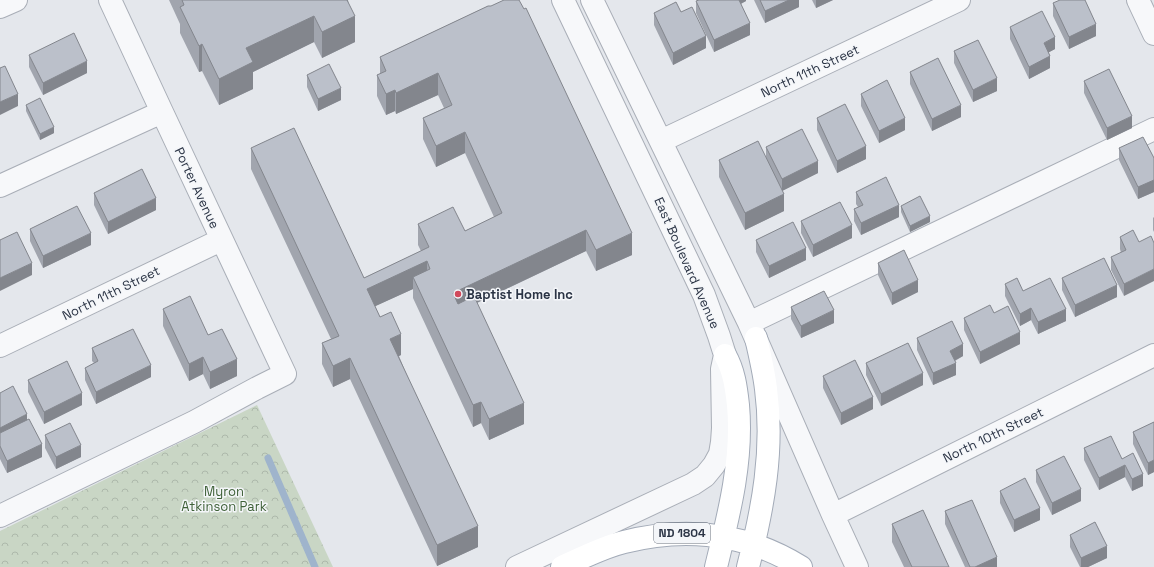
<svg xmlns="http://www.w3.org/2000/svg" width="1154" height="567" viewBox="0 0 1154 567" font-family="'Space Grotesk',sans-serif">
<style>
.park{fill:url(#park-crowns)}
.lines{fill:none;stroke-linecap:round;stroke-linejoin:round}
.stream{stroke:#9fb4cc;stroke-width:7}
.minor-casing{stroke:#a9aeb7;stroke-width:24}
.major-casing{stroke:#a3abb8;stroke-width:24}
.minor{stroke:#f7f8fa;stroke-width:22}
.major{stroke:#fff;stroke-width:22}
.wall{fill:#a1a5ae}
.shaded-wall{fill:#83868d}
.building{fill:#bbc0ca;stroke:#83868d}
.poi-dot{fill:#d1495b;stroke:#f4f6f9;stroke-width:1.5}
.labels{text-anchor:middle;dominant-baseline:central;stroke-width:3;stroke-linejoin:round;paint-order:stroke}
.shield{fill:#f4f6f9;stroke:#676e7b;stroke-width:1}
.shield-label{font-size:12px;font-weight:bold;fill:#2b3445}
.street-label{font-size:13px;fill:#2b3445;stroke:#f4f6f9}
.poi-label{font-size:13px;font-weight:bold;fill:#2b3445;stroke:#f4f6f9;text-anchor:start}
.park-label{font-size:13px;fill:#3f6138;stroke:#f4f6f9}
</style>
<defs>
<pattern id="park-crowns" width="20" height="18" patternUnits="userSpaceOnUse"><rect width="20" height="18" fill="#c9d6c5"/><path d="M2 6a3 3 0 1 1 6 0M12 15a3 3 0 1 1 6 0" fill="none" stroke="#adb8ab"/></pattern>
</defs>
<rect width="100%" height="100%" fill="#e4e7ec"/>
<path class="park" d="M257 405 333 567H0V531Z"/>
<g class="lines">
<path class="stream" d="M268 458 315 567"/>
<g class="minor-casing">
<path id="minor" d="M592 0 749 323 833 515 857 567
M1138 0 1154 34
M0 7 16 0
M661 141 959 0
M0 186 162 112
M749 323 1154 129
M0 346 221 240
M833 515 1154 355
M0 516 194 422 257 388 285 374 162 112 110 0
M517 567 693 484 705 476 714 465 720 454 722 442 723 428 722 369 725 355 719 336 704 295 563 0"/>
</g>
<g class="major-casing">
<path id="major" d="M562 567C582 558 603 547 624 542 687 526 746 533 801 567
M716 567C729 514 743 460 738 405 736 387 734 371 725 355
M748 567C763 508 774 450 766 389 764 372 760 355 756 338"/>
</g>
<use href="#minor" class="minor"/>
<use href="#major" class="major"/>
</g>
<path class="wall" d="M169 0H348L355 42 322 58 314 42 253 72V89L219 105 202 71 199 72 180 33V24Z
M746 0V1L741 4 750 35 714 52 696 13V1Z
M754 0H799V7L765 23Z
M812 0H833L816 8Z
M1053 3 1096 36 1069 49 1053 16Z
M488 6 632 255 596 271 586 251 477 303 524 424 489 440 481 423 473 427 413 298V289L375 306 380 317 401 355 399 356 478 547 437 566 350 379 333 387 322 364V343L331 339 251 169V148L364 278 421 251 418 245V224L465 231 494 217 465 153 436 167 423 139V118L444 108 438 95 396 114 395 111 386 115 377 96V75L380 74V57Z
M681 12 706 48 673 65 654 25V13Z
M1010 27 1055 49 1049 52 1050 68 1029 79 1010 39Z
M954 51 997 91 973 102 954 63Z
M29 55 87 73 43 95 29 67Z
M910 72 961 117 932 131 910 84Z
M307 75 341 100 318 111 307 87Z
M1084 81 1132 128 1107 140 1084 93Z
M861 94 905 130 879 143 861 106Z
M26 105 54 133 40 140 26 111Z
M817 118 866 159 837 173 817 130Z
M766 147 818 173 782 191 784 211 745 230 719 177V160L766 158Z
M1119 148 1154 158V192L1138 199 1119 160Z
M856 192 899 217 861 235 854 221V209L858 207 856 204Z
M94 193 156 210 108 234 94 205Z
M901 206 930 222 910 232 901 212Z
M1154 217V232L1153 230V218Z
M801 221 852 238 813 257 801 233Z
M30 229 91 245 43 268 30 241Z
M1120 237 1139 242 1124 296 1111 270V257L1121 253 1120 249Z
M756 240 806 260 769 278 756 252Z
M878 263 918 292 892 305 878 275Z
M1062 278 1117 297 1075 317 1062 290Z
M1005 284 1023 291 1066 321 1038 334 1031 320 1020 326 1005 296Z
M791 307 834 323 801 338 791 319Z
M163 309 208 335 237 376 210 389 203 374 189 381 163 326Z
M994 313 1020 344 980 364 964 330V318Z
M917 338 963 356 955 361 956 375 933 385 917 350Z
M92 348 151 377 96 404 85 380V368L94 363 92 361Z
M866 363 923 385 881 406 866 375Z
M823 376 873 409 841 425 823 388Z
M28 380 82 405 44 424 28 392Z
M0 393 27 420 42 457 7 473 0 459Z
M1154 422V472L1148 475 1133 444V432Z
M45 435 81 457 56 469 45 448Z
M1084 448 1122 459 1143 486 1132 491 1125 477 1099 490 1084 460Z
M1036 470 1081 501 1052 515 1036 482Z
M1000 491 1040 520 1014 532 1000 503Z
M945 511 997 567H965L945 524Z
M892 524 949 567H904L892 542Z
M1070 535 1107 558 1088 567H1080L1070 547Z"/>
<path class="shaded-wall" d="M344 0H348V19L355 16V42L322 58V32Z
M736 0H746V1L736 6Z
M789 0H799V7L765 23V11Z
M816 0H833L816 8Z
M314 16V42L253 72V89L219 105V79L246 48Z
M750 23V35L714 52V40Z
M1096 24V36L1069 49V37Z
M706 36V48L673 65V53Z
M1055 37V49L1044 55V43Z
M202 44V71L199 72V46Z
M1050 56V68L1029 79V67Z
M87 61V73L43 95V83Z
M438 73V95L396 114V93Z
M997 78V91L973 102V90Z
M341 88V100L318 111V99Z
M395 90V111L386 115V94Z
M18 94V106L0 115V102Z
M961 105V117L932 131V119Z
M1132 116V128L1107 140V128Z
M905 118V130L879 143V131Z
M54 127V133L40 140V134Z
M465 132V153L436 167V146Z
M866 146V159L837 173V161Z
M818 161V173L782 191V179Z
M1154 180V192L1138 199V187Z
M784 194V211L745 230V213Z
M156 198V210L108 234V222Z
M899 205V217L861 235V223Z
M930 216V222L910 232V226Z
M852 225V238L813 257V245Z
M586 230V251L453 314V293Z
M91 233V245L43 268V256Z
M632 233V255L596 271V250Z
M806 248V260L769 278V266Z
M427 261V282L413 277V289L367 310V289Z
M32 263V275L0 291V278Z
M1154 269V281L1124 296V284Z
M918 280V292L892 305V293Z
M1117 285V297L1075 317V305Z
M1031 308V320L1020 326V314Z
M1066 309V321L1038 334V322Z
M834 310V323L801 338V326Z
M1020 332V344L980 364V352Z
M401 334V355L390 360V339Z
M963 344V356L950 363V351Z
M203 357V374L189 381V364Z
M350 358V379L333 387V366Z
M237 359V376L210 389V372Z
M956 363V375L933 385V373Z
M151 365V377L96 404V392Z
M923 373V385L881 406V394Z
M82 393V405L44 424V412Z
M873 397V409L841 425V413Z
M481 402V423L473 427V405Z
M524 403V424L489 440V419Z
M27 414V426L0 440V428Z
M42 444V457L7 473V461Z
M81 445V457L56 469V457Z
M1154 460V472L1148 475V463Z
M1125 465V477L1099 490V478Z
M1143 474V486L1132 491V479Z
M1081 489V501L1052 515V503Z
M1040 508V520L1014 532V520Z
M478 526V547L437 566V545Z
M1107 546V558L1088 567H1081V558Z
M997 557V567H975Z"/>
<path class="building" d="M182 0H347L355 16 322 32 314 16 246 48 253 62 219 79 202 44 199 46 180 7 184 5Z
M504 0H519L524 9 526 8 632 233 596 250 586 230 453 293 458 304 474 296 524 403 489 419 481 402 473 405 413 277 430 269 427 261 367 289 380 317 391 312 401 334 390 339 478 526 437 545 350 358 333 366 322 343 339 336 251 148 294 128 364 278 429 247 418 224 453 207 465 231 502 213 465 132 436 146 423 118 452 105 438 73 396 93 395 90 386 94 377 75 386 71 380 57 488 6H491Z
M699 0H739L750 23 714 40 696 1Z
M760 0H789L765 11Z
M1060 0H1085L1096 24 1069 37 1053 3Z
M676 2 681 12 692 7 706 36 673 53 654 13Z
M1042 11 1055 37 1044 43 1050 56 1029 67 1010 27Z
M74 33 87 61 43 83 29 55Z
M978 40 997 78 973 90 954 51Z
M938 58 961 105 932 119 910 72Z
M329 64 341 88 318 99 307 75Z
M5 66 18 94 0 102V68Z
M1109 69 1132 116 1107 128 1084 81Z
M887 80 905 118 879 131 861 94Z
M40 98 54 127 40 134 26 105Z
M845 104 866 146 837 161 817 118Z
M802 129 818 161 782 179 766 147Z
M1143 137 1154 158V180L1138 187 1119 148Z
M758 141 784 194 745 213 719 160Z
M142 169 156 198 108 222 94 193Z
M886 177 899 205 861 223 854 209 863 205 856 192Z
M920 196 930 216 910 226 901 206Z
M840 202 852 225 813 245 801 221Z
M77 206 91 233 43 256 30 229Z
M793 222 806 248 769 266 756 240Z
M1133 230 1139 242 1151 236 1154 243V269L1124 284 1111 257 1126 250 1120 237Z
M17 232 32 263 0 278V240Z
M904 250 918 280 892 293 878 263Z
M1104 258 1117 285 1075 305 1062 278Z
M1017 278 1023 291 1050 278 1066 309 1038 322 1031 308 1020 314 1005 284Z
M824 291 834 310 801 326 791 307Z
M190 296 208 335 222 329 237 359 210 372 203 357 189 364 163 309Z
M990 305 994 313 1008 306 1020 332 980 352 964 318Z
M952 321 963 344 950 351 956 363 933 373 917 338Z
M133 329 151 365 96 392 85 368 98 361 92 348Z
M908 343 923 373 881 394 866 363Z
M855 360 873 397 841 413 823 376Z
M67 361 82 393 44 412 28 380Z
M13 386 27 414 0 428V393Z
M29 419 42 444 7 461 0 446V433Z
M1154 422V460L1148 463 1133 432Z
M70 423 81 445 56 457 45 435Z
M1111 436 1122 459 1133 453 1143 474 1132 479 1125 465 1099 478 1084 448Z
M1064 456 1081 489 1052 503 1036 470Z
M1025 478 1040 508 1014 520 1000 491Z
M972 500 997 557 975 567H970L945 511Z
M923 510 949 567H912L892 524Z
M1095 522 1107 546 1081 558 1070 535Z"/>
<circle class="poi-dot" cx="458" cy="294" r="4"/>
<g class="labels">
<rect class="shield" x="654" y="523" width="56" height="20" rx="3"/>
<g class="shield-label">
<text x="682" y="533">ND 1804</text>
</g>
<g class="street-label">
<text transform="translate(810 71) rotate(-25)">North 11th Street</text>
<text transform="translate(197 188) rotate(65)">Porter Avenue</text>
<text transform="translate(687 263) rotate(66)">East Boulevard Avenue</text>
<text transform="translate(111 293) rotate(-26)">North 11th Street</text>
<text transform="translate(993 435) rotate(-26)">North 10th Street</text>
</g>
<g class="poi-label">
<text x="466" y="294">Baptist Home Inc</text>
</g>
<g class="park-label">
<text x="224" y="491">Myron<tspan x="224" dy="15">Atkinson Park</tspan></text>
</g>
</g>
</svg>
